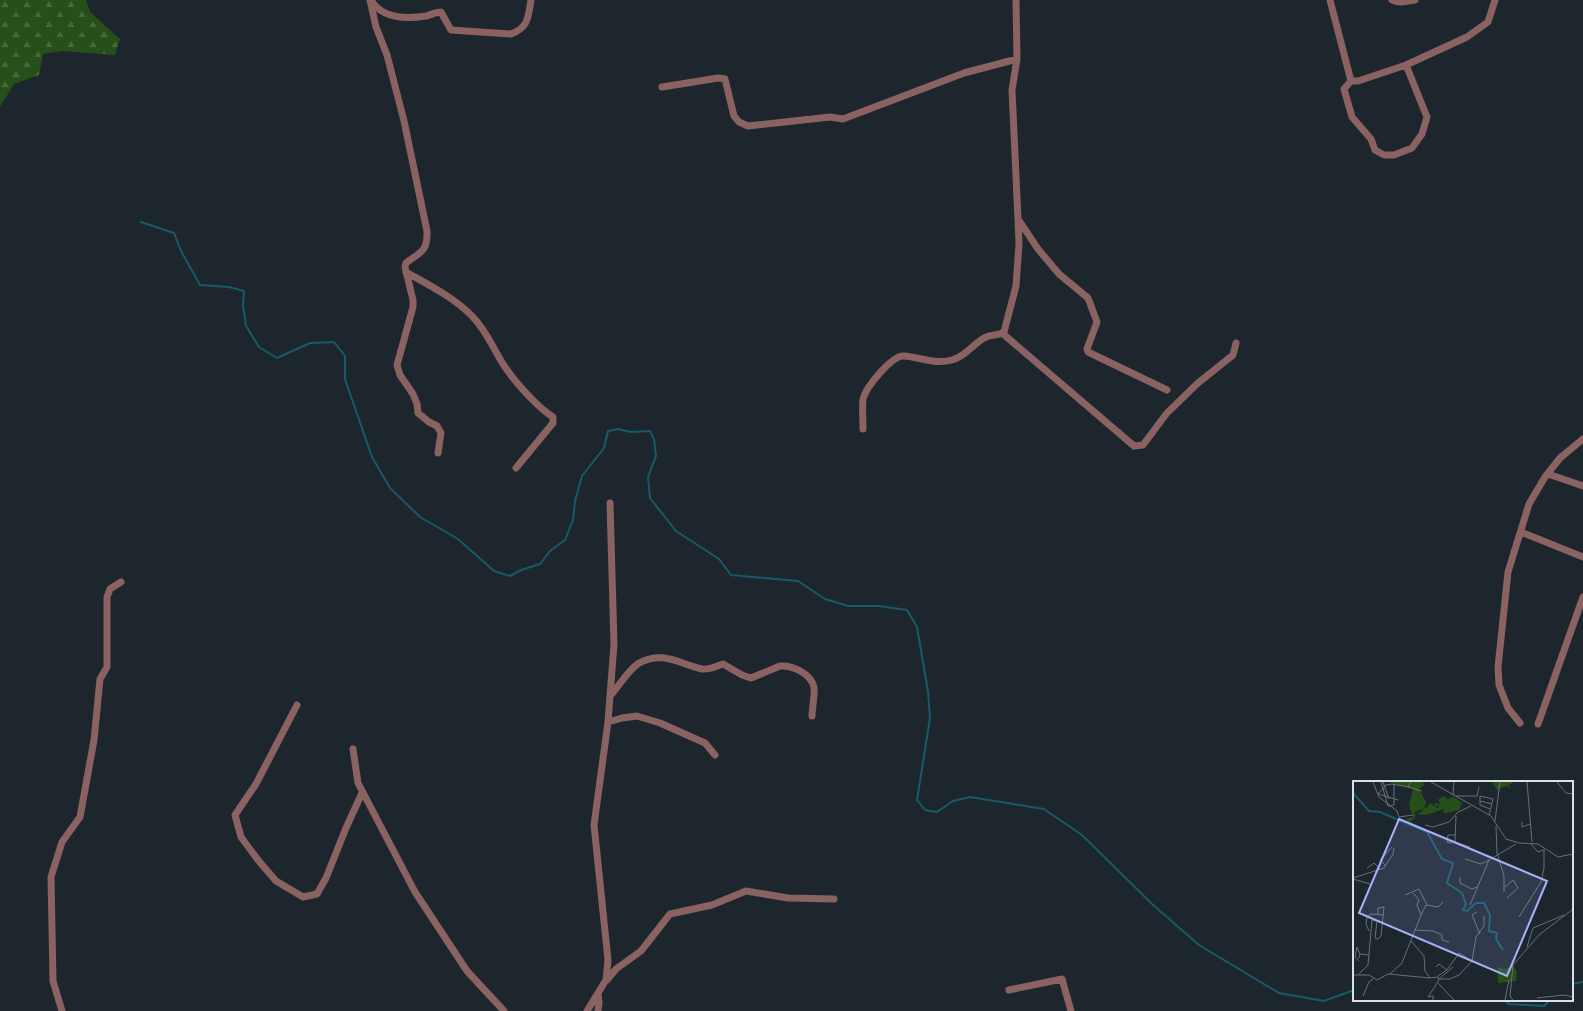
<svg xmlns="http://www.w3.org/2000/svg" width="1583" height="1011" viewBox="0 0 1583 1011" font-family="Quicksand,sans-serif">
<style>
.forest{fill:url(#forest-firs)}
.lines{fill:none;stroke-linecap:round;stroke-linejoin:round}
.stream{stroke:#165b68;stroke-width:2}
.street{stroke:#896261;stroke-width:7}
.inset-river{fill:none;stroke:#165b68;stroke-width:2}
.inset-road{fill:none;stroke:#697077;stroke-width:1}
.view{fill:#a8b0fc;fill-opacity:0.15;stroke:#a8b0fc;stroke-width:2}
.inset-edge{fill:none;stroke:#dae0e5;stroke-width:2}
</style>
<defs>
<pattern id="forest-firs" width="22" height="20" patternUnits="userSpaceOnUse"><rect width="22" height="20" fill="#274f1a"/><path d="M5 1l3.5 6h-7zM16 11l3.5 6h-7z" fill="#46683b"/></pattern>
</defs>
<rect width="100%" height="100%" fill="#1d262d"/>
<path class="forest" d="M0 0H86L90 12 120 39 115 55 62 51 43 54 39 75 14 84 0 107Z"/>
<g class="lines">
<path class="stream" d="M141 222 174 233 181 251 200 285 229 287 244 291 243 305 246 326 259 347 277 358 310 343 334 342 345 356V379L372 457 390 488 420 517 458 539 494 571 510 576 521 570 540 564 550 551 565 540 573 520 575 501 582 476 604 448 608 431 618 429 631 432 650 431 654 439 656 456 648 477 650 498 676 531 719 559 731 575 798 581 825 599 848 606H879L907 610 917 627 928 692 930 718 917 800 925 810 937 812 953 801 970 797 1044 809 1082 835 1152 904 1199 945 1279 993 1324 1001 1354 990
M1572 984 1583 982
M1504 1000 1509 1004 1544 1006 1550 1000"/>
<path class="street" d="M370 0 376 27 387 55 404 121 427 231C428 251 421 252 406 263L405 267 413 300V307L397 365 400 375 413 394 417 404 418 413 429 422 437 426 441 433 438 453
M371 0C382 19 407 19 426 16 431 15 436 12 441 12L451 30 511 34C529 27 528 17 531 0
M1016 0 1017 59 1012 90 1018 219 1038 249 1059 274 1088 298 1097 322 1087 349 1088 352 1167 390
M1330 0 1351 81
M1392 0C1399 4 1407 1 1415 0
M1351 81 1344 89 1352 117 1371 139 1375 150 1384 155H1394L1412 148 1422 134 1427 117 1406 65
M1351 81H1358L1406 65 1467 37 1488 22 1495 0
M662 87 712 79 718 78 725 79 734 116 739 122 748 126 830 117 843 119 964 73 1017 59
M406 272C429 285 453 297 472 316 486 330 493 348 503 364 514 381 537 407 553 417V423L516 468
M1002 333 1134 446 1143 445 1167 413 1198 383 1233 355 1236 343
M863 429C863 419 862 408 863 399 866 387 892 355 904 356 920 357 935 365 952 360 966 356 972 345 984 338 990 334 999 336 1004 332L1016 286 1019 244 1018 219
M1548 474 1583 486
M1521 532 1583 557
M610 696C619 686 628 670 639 663 663 650 679 664 702 669 709 670 717 666 723 664L742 675 751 678 780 666C793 665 811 674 814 687 815 694 812 709 812 716
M297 705 256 784 235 815 241 837 258 860 276 881 303 897 317 894 326 878 346 828 362 793
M608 722 622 718 637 716 660 723 705 743 715 755
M1520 723 1508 708 1499 685 1498 667 1508 572 1529 504 1545 477 1560 458 1583 439
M1538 724 1583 597
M353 749 358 783 415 892 467 971 504 1011
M607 980 616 969 641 951 670 914 712 905 746 891 788 898 834 899
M1009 990 1062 979 1071 1011
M62 1011 53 981 51 877 62 842 80 817 94 740 100 679 107 667V597L110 589 121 582
M587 1011 606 980 608 960 594 825 608 722 614 644 610 503
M598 1011 599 1003 598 994"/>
</g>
<g transform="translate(1353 781)">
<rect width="220" height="220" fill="#1d262d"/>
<path d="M36 1H70L71 4 66 8 73 21 71 27 74 26 77 22 85 27 86 25H82L81 22 88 23 85 19 90 15 95 18 101 16 109 22 106 29 93 32H90L91 28 73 34 64 33 70 30 69 28 64 30 61 32 63 34 61 38 57 41 52 38 60 36 56 24 60 8ZM139 1H159L160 3H156L157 8 154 5 147 7 144 15 145 10ZM160 184 164 191 163 200 145 202 144 186 152 188Z" fill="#274f1a"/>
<path class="inset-river" d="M0 12 16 30 27 31 74 51 89 78 100 82 94 102 109 112 113 123 110 129 114 130 123 122H131L137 134 136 150 144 152 143 158 150 169"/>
<path class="inset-road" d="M20 1 26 16 44 30 46 36 60 34M28 1 35 25 41 24V3M30 1 36 18M78 1 138 35 153 58 166 62 185 63 205 76 220 73M174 1 179 61M204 1 213 12 220 13M55 6 69 10M25 13 33 4 39 3 55 6 58 1M25 13 45 19M100 14 101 1M103 15H124L126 6M127 20V24L137 28M136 34 140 18 127 15V20L139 23M103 35 102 61 117 66M142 40 147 1M169 41V46L177 43M72 44 80 46 96 41 105 31 118 25M143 45 144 72 151 95V111M99 62 94 61 95 54H102M177 62 185 71 190 69M112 78 128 83 136 79M33 85 27 79 39 66M14 87 21 82 28 89M107 96V102L119 108 124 106M0 97 31 87 40 73 41 67M0 98 17 103M152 106 160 99 165 107 154 117M52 114 66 108 74 124M117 124 136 79 163 63M124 131 119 134 127 153M68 134 73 124 85 126 90 121M166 136 188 101 191 87V68M61 149 80 150 89 154V159L96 161M16 150 13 143 14 136 18 133 31 134M58 160 71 175 72 190 77 197M174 166 180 147 211 134M6 177 7 173 16 174M6 180 2 176 4 166 7 173M119 180 123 156 131 145V135M83 186 86 183 94 189 85 195M6 193 15 184 19 139 24 140 22 157 25 158 28 155 31 126 25 127V133M37 193 49 182 68 134 64 124 66 119 60 112M0 194H16L24 199 35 193 77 197 85 196 86 199 75 216 80 215V219M86 198 100 186M87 198H97L106 194 119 180 106 172 94 189M84 201 101 219M10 215 16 201 20 198M184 217 211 214 220 216M152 219 156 199M160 219 157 215 160 184 186 154 220 128"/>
<path class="view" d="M46 38 194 100 154 195 6 132Z"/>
<rect width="220" height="220" class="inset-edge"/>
</g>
</svg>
